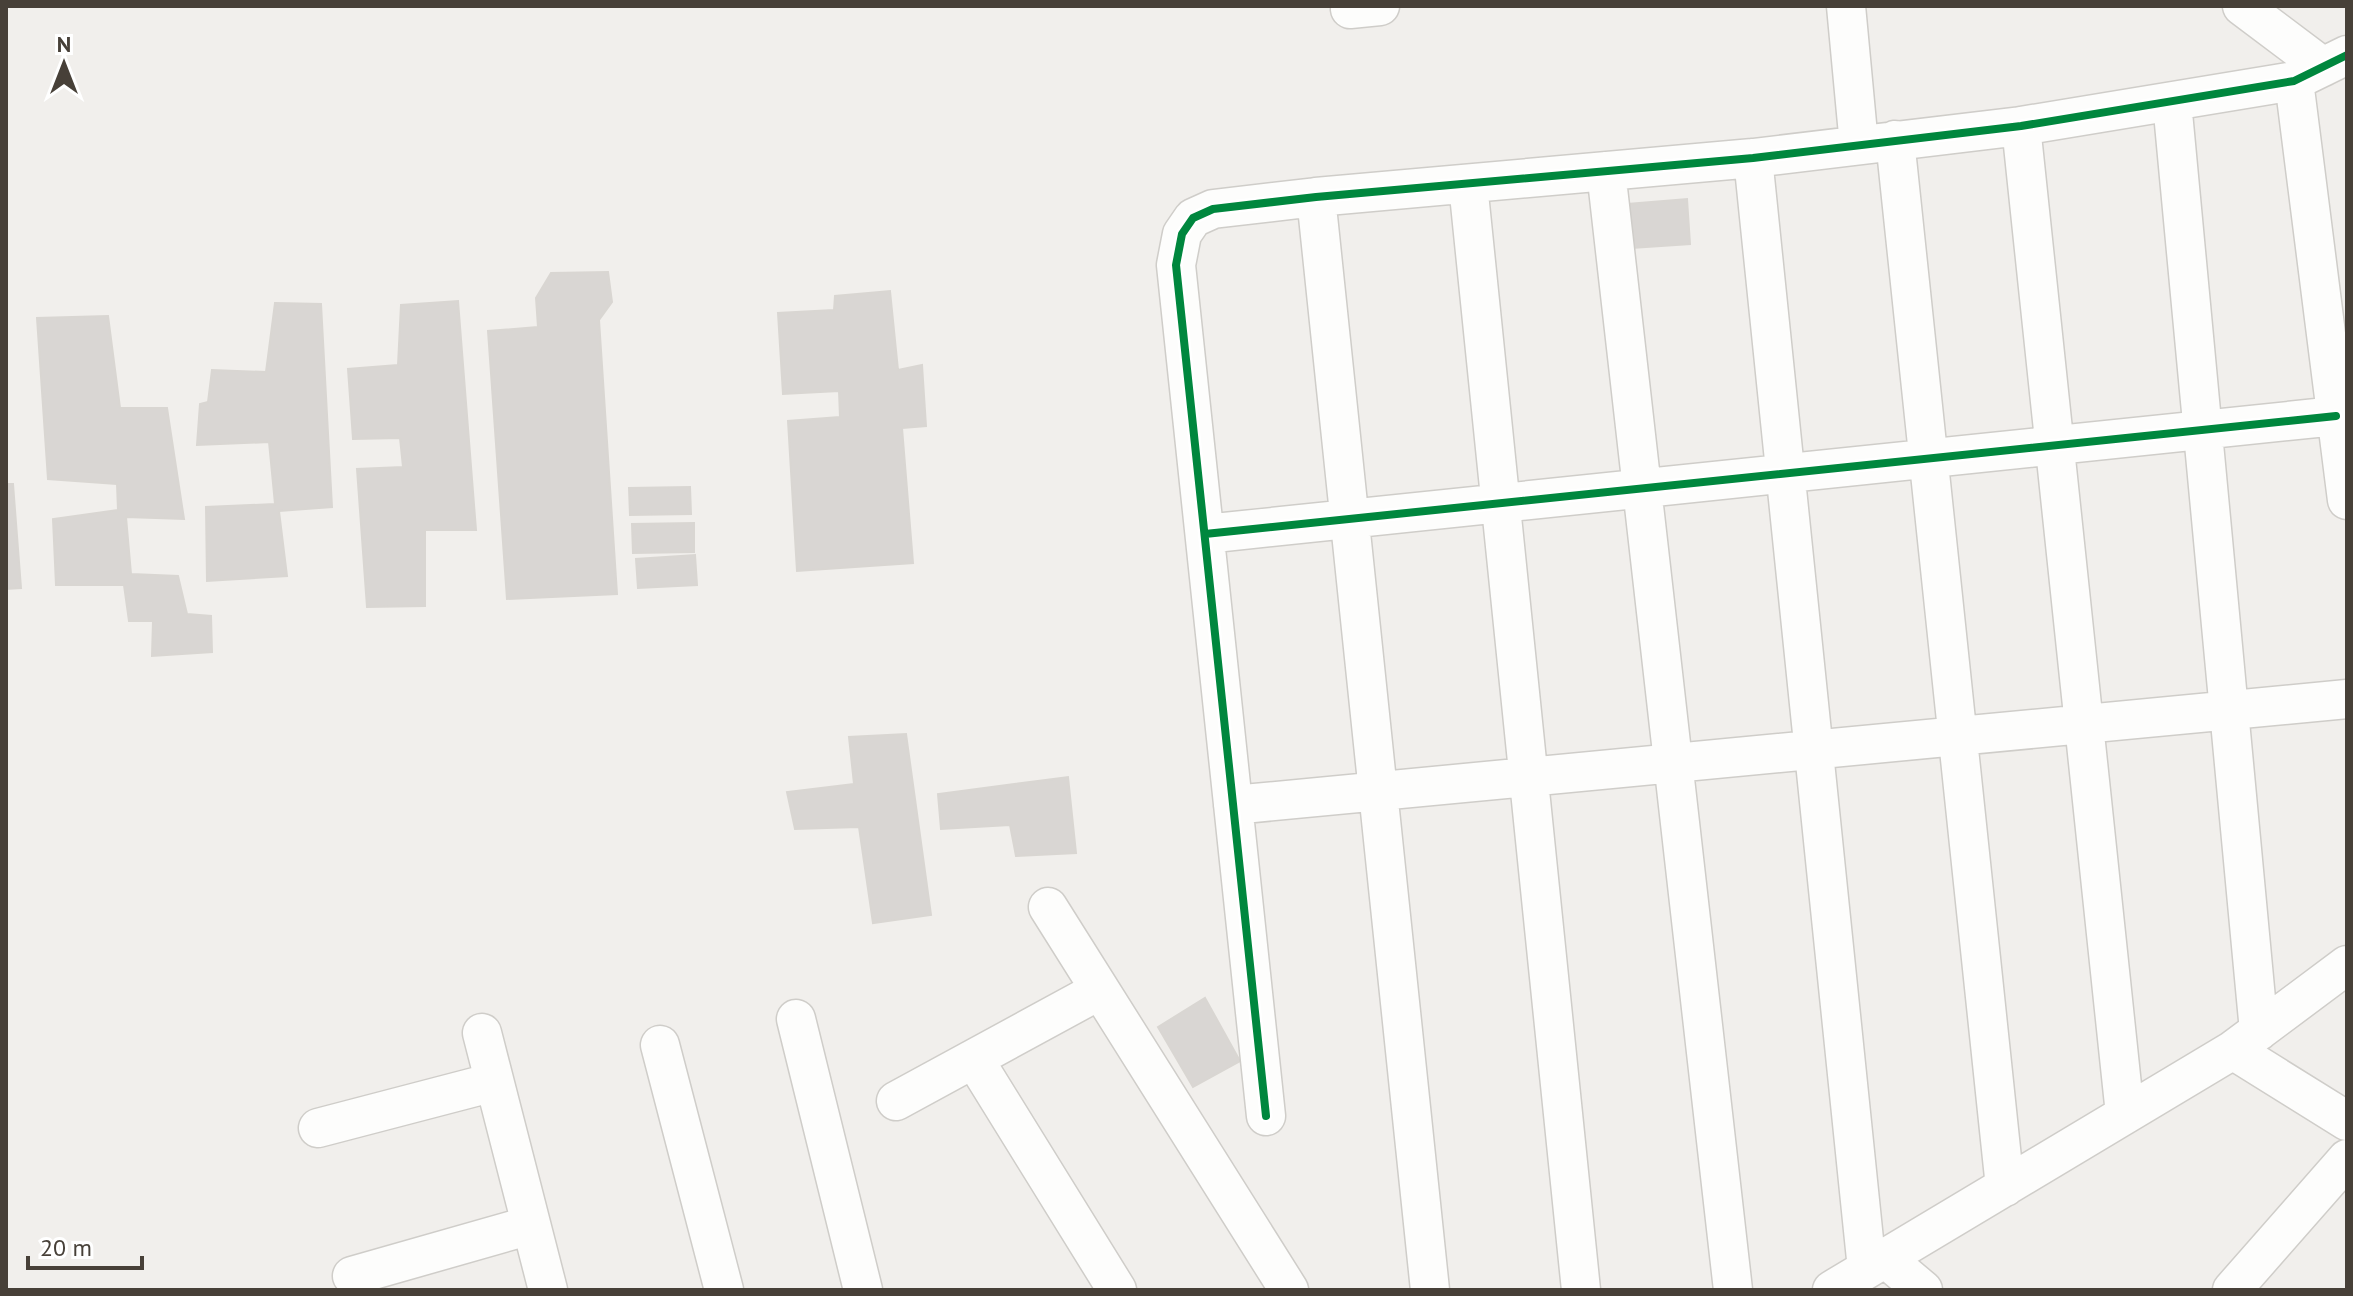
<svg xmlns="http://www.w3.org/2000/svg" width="2353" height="1296" viewBox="0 0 2353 1296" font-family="'PT Sans',sans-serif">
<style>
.building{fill:#d9d6d3;stroke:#d9d6d2;stroke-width:2}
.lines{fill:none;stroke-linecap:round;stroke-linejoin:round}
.minor-casing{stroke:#cfcdc9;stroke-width:41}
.minor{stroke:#fdfdfc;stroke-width:38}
.cycleway-casing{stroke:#fff;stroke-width:13}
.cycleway{stroke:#00873e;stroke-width:8}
</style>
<rect width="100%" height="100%" fill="#f1efec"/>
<path class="building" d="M1687 199 1690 244 1632 248 1628 204Z
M608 272 612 302 599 320 617 594 507 599 488 331 538 327 536 298 551 273Z
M890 291 898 370 922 365 926 426 902 428 913 563 797 571 788 421 840 417 839 391 783 394 778 313 834 310 835 296Z
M458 301 476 530H425V606L367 607 357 469 403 467 400 438 353 439 348 369 398 365 401 305Z
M275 303 321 304 332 507 279 511 287 576 207 581 206 507 275 504 269 442 197 445 200 404 208 402 212 370 266 372Z
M108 316 120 408H167L184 519 126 517 131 574 178 576 187 614 211 616 212 652 152 656 153 621H129L124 585H56L53 519 118 510 117 484 48 479 37 318Z
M6 484H13L21 588 6 589Z
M690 487 691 514 630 515 629 488Z
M694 523V552L633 553 632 524Z
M695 555 697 585 638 588 636 559Z
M906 734 931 915 873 923 859 827 795 829 787 792 854 784 849 737Z
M1068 777 1076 853 1016 856 1010 825 941 829 938 794Z
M1205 998 1240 1061 1193 1087 1158 1027Z"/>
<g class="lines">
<g class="minor-casing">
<path id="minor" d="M1846 6 1859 145
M2242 6 2323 67
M1350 9 1380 6
M2294 81 2347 500
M2172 102 2259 1031
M2021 126 2125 1114
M1895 140 2005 1187
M1753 158 1867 1269
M1606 171 1733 1290
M1468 184 1581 1290
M1316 197 1430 1290
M1205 534 2336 416
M1233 805 2347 699
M1048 907 1289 1290
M2347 965 2233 1050 2347 1121
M796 1019 863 1290
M482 1033 548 1290
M660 1045 724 1290
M974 1059 1117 1290
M896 1101 1100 990
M1266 1116 1176 265 1182 234 1193 218 1213 209 1316 197 1753 158 2021 126 2294 81 2347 55
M318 1128 494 1082
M1885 1258 1923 1290
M352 1276 531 1225
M1832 1290 2233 1050
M2232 1290 2347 1159"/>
</g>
<use href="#minor" class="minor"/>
<g class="cycleway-casing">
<path id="cycleway" d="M1205 534 2336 416
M1266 1116 1176 265 1182 234 1193 218 1213 209 1316 197 1753 158 2021 126 2294 81 2347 55"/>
</g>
<use href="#cycleway" class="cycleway"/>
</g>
<rect width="2353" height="1296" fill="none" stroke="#474038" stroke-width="16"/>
<g transform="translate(64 64)" stroke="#ffffff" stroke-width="6" paint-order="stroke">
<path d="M0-6L14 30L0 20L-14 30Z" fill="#474038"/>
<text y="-12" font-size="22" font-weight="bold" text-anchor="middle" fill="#474038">N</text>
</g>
<path d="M28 1256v12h114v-12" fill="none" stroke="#474038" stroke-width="4"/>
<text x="40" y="1256" font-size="24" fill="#474038" stroke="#ffffff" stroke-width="6" paint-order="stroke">20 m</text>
</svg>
